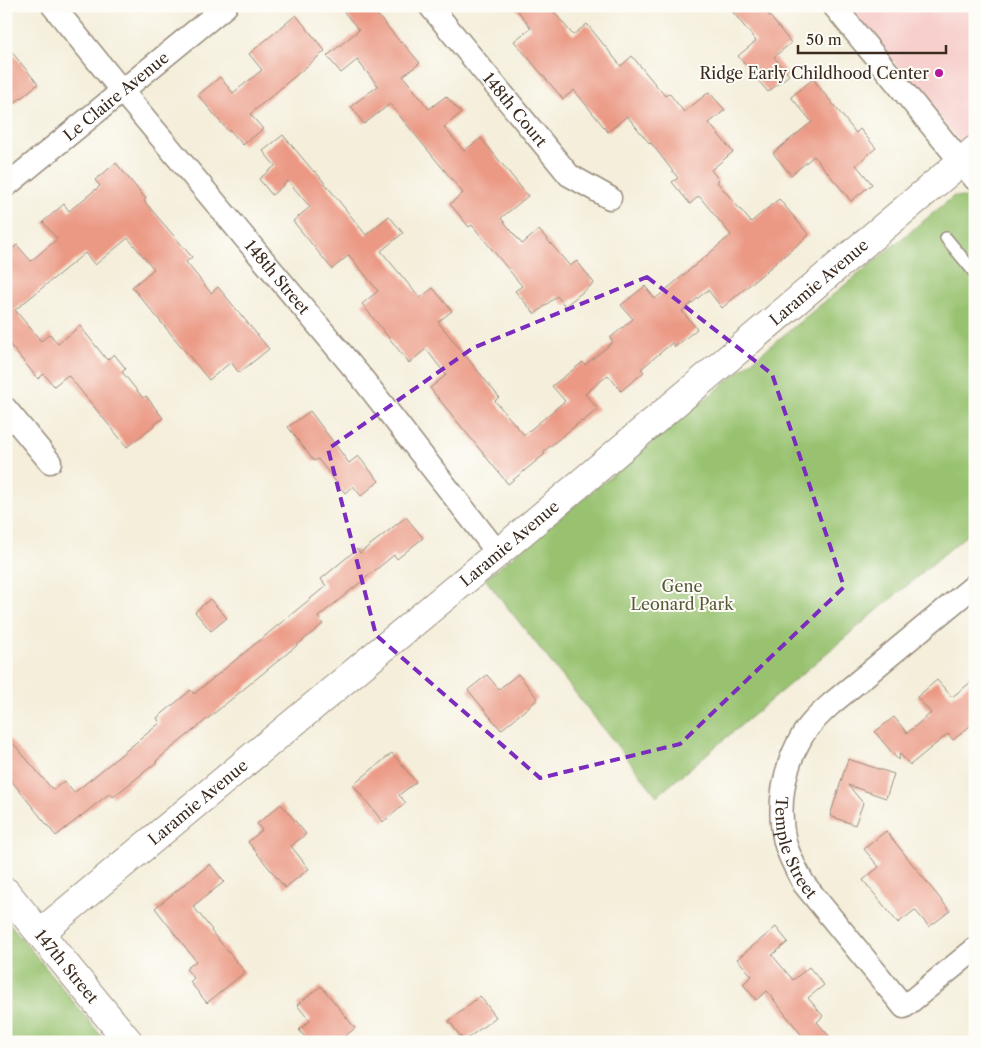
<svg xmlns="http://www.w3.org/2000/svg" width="981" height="1048" viewBox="0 0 981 1048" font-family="'Libre Caslon Text',serif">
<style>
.built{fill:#f7d0cd}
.green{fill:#98c26f;stroke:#6a7646}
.building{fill:#eb9984}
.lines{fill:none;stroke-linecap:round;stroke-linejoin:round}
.service-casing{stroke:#988c7c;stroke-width:14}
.minor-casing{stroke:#988c7c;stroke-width:25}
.tertiary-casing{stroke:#988c7c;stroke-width:30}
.secondary-casing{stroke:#988c7c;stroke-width:30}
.service{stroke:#fff;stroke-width:11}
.minor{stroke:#fff;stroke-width:22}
.tertiary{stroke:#fff;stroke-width:28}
.secondary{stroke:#fff;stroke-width:28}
.marked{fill:none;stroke:#7b2cbf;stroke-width:4;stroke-dasharray:10 6;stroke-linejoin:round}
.poi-dot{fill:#b5179e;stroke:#fdfcf7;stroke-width:2}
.labels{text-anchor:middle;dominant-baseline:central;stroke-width:4;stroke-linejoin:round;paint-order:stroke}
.poi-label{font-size:16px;fill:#3b2a1e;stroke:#fdfcf7;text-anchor:end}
.street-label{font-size:16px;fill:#3b2a1e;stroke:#fdfcf7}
.park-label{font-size:16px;fill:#575836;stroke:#fdfcf7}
</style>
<rect width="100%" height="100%" fill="#fdfcf7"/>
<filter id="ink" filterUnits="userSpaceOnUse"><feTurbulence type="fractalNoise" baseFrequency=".02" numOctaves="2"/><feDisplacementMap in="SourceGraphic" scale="10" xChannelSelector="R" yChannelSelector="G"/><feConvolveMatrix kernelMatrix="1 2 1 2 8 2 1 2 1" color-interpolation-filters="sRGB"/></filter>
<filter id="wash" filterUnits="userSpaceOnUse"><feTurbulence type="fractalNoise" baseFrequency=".0096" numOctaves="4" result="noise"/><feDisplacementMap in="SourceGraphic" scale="20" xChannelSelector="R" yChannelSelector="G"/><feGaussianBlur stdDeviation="1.12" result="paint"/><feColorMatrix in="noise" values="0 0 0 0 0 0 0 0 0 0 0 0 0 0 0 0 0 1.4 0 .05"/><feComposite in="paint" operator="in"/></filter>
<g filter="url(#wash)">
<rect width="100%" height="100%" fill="#f4eeda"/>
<path class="built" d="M848 6H975V140L965 148Z"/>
<path class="green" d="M954 196 975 199V528L657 796 485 579Z
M6 919 106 1042H6Z"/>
<g id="blocks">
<path class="building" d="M339 6H370L401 43 402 42 420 63 403 76 429 109 446 96 461 113 444 127 464 151 481 138 528 196 501 218 522 244 539 230 570 266 577 261 594 283 565 306 557 296 535 314 515 291 522 286 472 225 469 227 450 204 463 193 390 104 364 124 351 106 378 86 357 60 341 73 327 56 359 30Z
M514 6H549L573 35 587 24 621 66 632 56 665 96 669 93 684 112 709 92 725 110 709 123 733 152 711 170 719 180 717 182 751 222 779 199 809 235 722 308 708 290 682 311 697 329 675 347 672 343 641 369 644 372 621 391 608 375 585 394 598 409 582 422 581 421 543 452 545 454 508 484 430 388 446 375 426 349 409 363 362 304 378 291 349 255 332 269 293 221 310 207 288 181 272 195 259 179 275 166 263 151 283 135 314 172 315 171 366 235 389 216 403 233 381 251 420 298 433 288 452 311 438 322 499 397 495 401 524 435 565 401 552 386 583 362 585 365 613 342 610 338 633 319 621 305 645 286 655 299 731 235 699 196 690 204 672 182 678 178 651 143 650 144 627 116 608 132 574 90 563 99 514 41 531 28Z
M728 6H762L791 43 774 57 789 75 768 92 738 56 756 41Z
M296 15 325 51 250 114 263 129 243 145 230 130 228 131 198 95 220 77 233 93 262 70 249 54Z
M6 45 38 84 6 110Z
M813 79 856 133 860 129 876 148 856 165 872 184 851 201 814 156 791 175 773 153 812 122 791 97Z
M116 163 146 199 144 201 192 257 186 262 211 293 218 287 269 349 239 373 231 362 209 380 132 287 154 269 128 238 95 265 85 253 15 310 41 341 50 334 58 344 80 326 107 360 114 354 126 369 122 372 143 398 146 396 163 418 127 447 68 375 54 386 44 374 38 379 6 340V253L17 245 31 261 57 239 43 222 64 204 69 211 100 186 95 180Z
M310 411 349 463 358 456 379 481 361 496 353 486 345 493 318 459 314 461 288 427Z
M406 517 423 538 397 559 394 555 318 617 323 624 156 761 157 762 113 797 110 793 56 836 6 774V735L53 790 64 781 74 793 160 723 157 718 191 690 194 694 326 586 321 579 357 549 360 553Z
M210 599 227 618 211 631 195 612Z
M518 674 538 699 501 730 468 690 487 675 499 689Z
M975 679V722L953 740 948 734 910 765 900 754 898 760 875 732 894 717 907 733 931 713 917 697 937 680 952 697Z
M392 753 416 782 399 795 406 803 383 822 353 785Z
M848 759 894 774 886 798 848 785 863 803 855 825 830 816Z
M281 804 306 834 291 846 309 869 285 888 248 842 262 830 257 824Z
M886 831 950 911 929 927 915 910 898 923 863 880 879 867 864 849Z
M210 864 224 882 193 906 212 930 211 931 245 972 207 1003 190 982 194 978 186 969 196 961 155 908Z
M776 927 788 942 772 955 793 980 809 967 824 985 808 998 823 1016 817 1022 834 1042H807L767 991 756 1000 743 984 752 976 737 959Z
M321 986 355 1028 338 1042H309L299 1030 310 1021 297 1005Z
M480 996 496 1017 464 1041 449 1021Z"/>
</g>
</g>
<g filter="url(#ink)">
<use href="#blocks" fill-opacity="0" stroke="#988c7c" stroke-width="1"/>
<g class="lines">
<g class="service-casing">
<path id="service" d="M946 238 975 273"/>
</g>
<g class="minor-casing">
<g id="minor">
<path id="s1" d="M53 6 122 91 362 378 498 553"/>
<path id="s2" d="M430 6 569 175 610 198"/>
<path d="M834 6 975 179"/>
<path id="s3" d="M6 186 226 6"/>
<path d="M6 409 50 462"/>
<path id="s4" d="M975 585 831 704C820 714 808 725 801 738 783 769 777 808 785 842 789 857 797 871 804 884L904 1007 975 949"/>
</g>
</g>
<g class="tertiary-casing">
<g id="tertiary">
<path id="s5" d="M40 933 498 553 975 150"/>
</g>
</g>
<g class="secondary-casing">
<g id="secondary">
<path id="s6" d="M6 892 129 1042"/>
</g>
</g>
<use href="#service" class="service"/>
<use href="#minor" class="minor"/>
<use href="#tertiary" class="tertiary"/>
<use href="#secondary" class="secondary"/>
</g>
</g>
<path class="marked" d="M647 277 772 374 844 587 680 744 540 778 376 635 328 449 473 348Z"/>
<circle class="poi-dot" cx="939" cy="73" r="5"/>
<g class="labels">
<g class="poi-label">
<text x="929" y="73">Ridge Early Childhood Center</text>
</g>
<g class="street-label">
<text stroke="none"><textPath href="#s3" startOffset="142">Le Claire Avenue</textPath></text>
<text stroke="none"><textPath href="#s2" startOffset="134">148th Court</textPath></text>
<text stroke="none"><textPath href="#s1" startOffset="352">148th Street</textPath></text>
<text stroke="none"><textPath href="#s5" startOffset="1015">Laramie Avenue</textPath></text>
<text stroke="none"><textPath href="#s5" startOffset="610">Laramie Avenue</textPath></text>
<text stroke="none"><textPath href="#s5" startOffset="205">Laramie Avenue</textPath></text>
<text stroke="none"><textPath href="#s4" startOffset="348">Temple Street</textPath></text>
<text stroke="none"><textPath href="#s6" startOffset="96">147th Street</textPath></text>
</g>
<g class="park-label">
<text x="682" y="586">Gene<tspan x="682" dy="18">Leonard Park</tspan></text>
</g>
</g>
<rect width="981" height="1048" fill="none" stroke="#fdfcf7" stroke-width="25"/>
<path d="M798 45v8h148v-8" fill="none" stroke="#3b2a1e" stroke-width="2.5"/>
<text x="806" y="45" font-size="15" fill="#3b2a1e" stroke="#fdfcf7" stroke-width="4" paint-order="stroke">50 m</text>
</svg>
